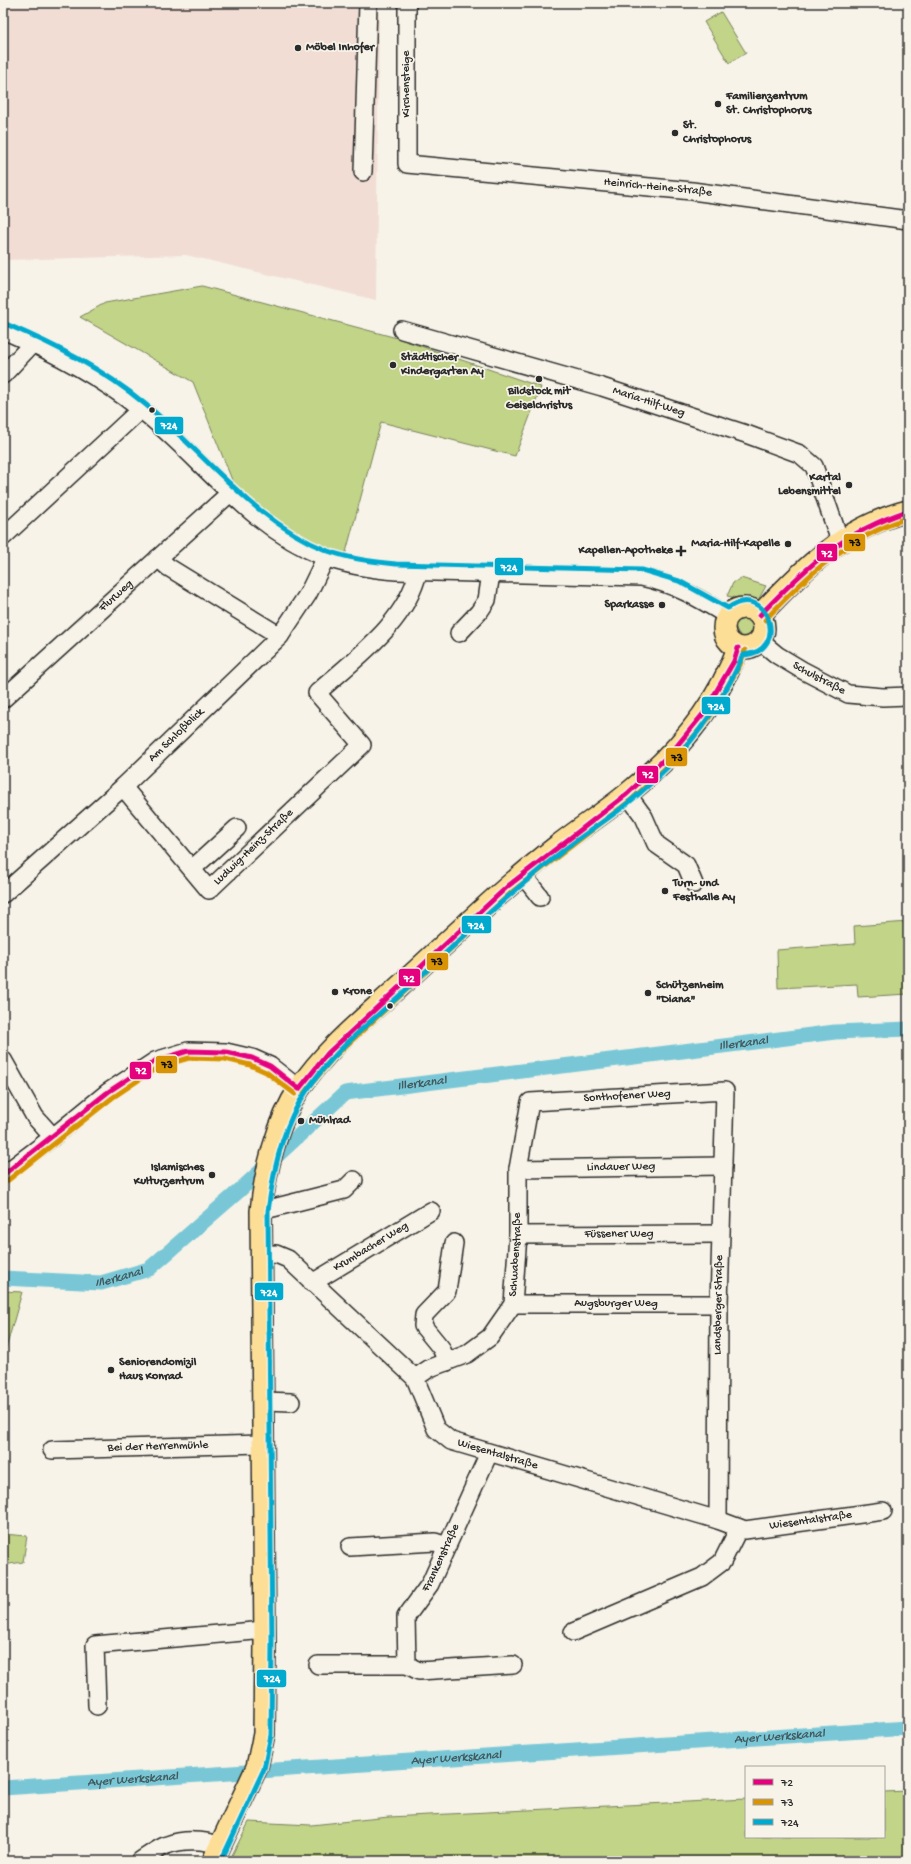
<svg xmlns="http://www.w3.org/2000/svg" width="911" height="1864" viewBox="0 0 911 1864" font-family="'Gochi Hand',sans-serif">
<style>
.built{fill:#f1ddd4}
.green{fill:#c2d488;stroke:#76805a}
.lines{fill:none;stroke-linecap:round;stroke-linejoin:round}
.canal{stroke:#79c7d6;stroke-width:15}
.minor-casing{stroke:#2b2b2b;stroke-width:20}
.major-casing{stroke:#2b2b2b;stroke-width:24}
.minor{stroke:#f7f3e8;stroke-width:17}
.major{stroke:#fdde96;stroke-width:21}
.bus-1-casing{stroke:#f7f3e8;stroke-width:8}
.bus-2-casing{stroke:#f7f3e8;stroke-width:8}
.bus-3-casing{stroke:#f7f3e8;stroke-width:8}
.bus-1{stroke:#e5007d;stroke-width:5}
.bus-2{stroke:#d89406;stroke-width:5}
.bus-3{stroke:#00a9ce;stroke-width:5}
.poi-dot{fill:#2b2b2b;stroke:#f7f3e8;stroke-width:1.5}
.labels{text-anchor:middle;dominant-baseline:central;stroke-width:3.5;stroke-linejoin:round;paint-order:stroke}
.poi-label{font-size:12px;font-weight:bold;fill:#2b2b2b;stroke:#f7f3e8;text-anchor:start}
.street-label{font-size:12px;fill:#2b2b2b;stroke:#f7f3e8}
.water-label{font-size:13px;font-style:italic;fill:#425a5e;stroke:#f7f3e8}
.line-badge{stroke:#f7f3e8;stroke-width:1.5}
.badge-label{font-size:11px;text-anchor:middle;font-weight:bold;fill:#fff}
.pale-badge-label{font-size:11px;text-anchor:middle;font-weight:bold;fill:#111}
</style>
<rect width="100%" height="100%" fill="#f7f3e8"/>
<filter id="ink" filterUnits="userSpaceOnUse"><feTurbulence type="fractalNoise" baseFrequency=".025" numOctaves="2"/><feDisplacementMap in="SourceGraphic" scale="8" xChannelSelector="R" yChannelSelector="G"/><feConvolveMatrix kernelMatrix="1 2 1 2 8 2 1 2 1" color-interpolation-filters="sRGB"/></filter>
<g filter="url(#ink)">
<path class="built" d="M3 3H379L376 300 186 255 3 260Z"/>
<path class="green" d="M721 12 746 53 729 63 704 22Z
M202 286 397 338 541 387 515 456 381 422 345 556 273 525 236 490 193 382 80 317 105 303Z
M741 578 766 586 757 602 727 596 733 583Z
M742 617 749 618 753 622V631L748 638C740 638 737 632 735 625L738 619Z
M908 922V994L858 997 857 984 778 988 777 950 855 944 854 926Z
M3 1291 22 1292 3 1359Z
M3 1534 27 1536 23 1562 3 1565Z
M908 1791V1861H229L249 1822 311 1825 389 1817 746 1799V1837H884V1792Z"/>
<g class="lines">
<g class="canal">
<path id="s1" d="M3 1278 101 1283 149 1269 240 1190 345 1093 835 1032 908 1029"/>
<path id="s2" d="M3 1788 908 1728"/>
</g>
<g class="minor-casing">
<g id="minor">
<path id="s3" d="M407 3V164L692 191 908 220"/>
<path d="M363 172 368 3"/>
<path d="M3 330C52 351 98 375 139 408 202 457 248 527 325 557 347 565 373 569 396 571L641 577C675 584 699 598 728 616"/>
<path id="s4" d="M402 330 602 387 746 434 800 454 814 466 840 541"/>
<path d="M3 375 33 343"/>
<path d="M3 537 141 409"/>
<path d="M158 558 168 567 280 636"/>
<path d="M459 633 479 612 487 600 491 573"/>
<path id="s5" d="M760 641 777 655 802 670 848 694 883 697 908 696"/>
<path id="s6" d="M3 699 230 493"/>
<path id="s7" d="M123 787 209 890 362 745 317 693C354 659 406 624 418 572"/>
<path d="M627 794 644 817 656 844 686 865 694 884"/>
<path d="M192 869 237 828"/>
<path d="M522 874 540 897"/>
<path id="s8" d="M3 894 123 787 280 636 308 594 326 557"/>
<path d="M3 1060 35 1117 53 1137"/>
<path id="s9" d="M518 1169 723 1166"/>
<path d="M3 1175 53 1137 108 1092 155 1061 188 1051 226 1052 252 1058 270 1066 299 1089"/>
<path d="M261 1211 344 1190 354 1180"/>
<path id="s10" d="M518 1235 720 1234"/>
<path id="s11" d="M261 1255 276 1254 288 1259 415 1378 436 1429 451 1441 718 1520 745 1530 883 1511"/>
<path id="s12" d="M312 1283 431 1211"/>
<path id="s13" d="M513 1304H719"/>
<path d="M447 1362 441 1348 423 1326 424 1315 447 1291 454 1243"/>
<path id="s14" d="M415 1378 430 1368 467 1354 490 1337 513 1304 518 1235V1169L530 1102 725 1091 719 1304 718 1520"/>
<path d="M264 1401 291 1402"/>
<path id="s15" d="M52 1450 263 1444"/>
<path d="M350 1547 435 1542 447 1546"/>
<path d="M573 1632 702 1577 722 1562 739 1528"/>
<path d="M318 1665H407L419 1671 513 1665"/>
<path id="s16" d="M407 1665 406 1617 430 1584 489 1453"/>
<path d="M97 1706 95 1645 265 1630"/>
<path d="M140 1861C148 1856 158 1848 167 1845 183 1839 204 1840 219 1845"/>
</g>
</g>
<g class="major-casing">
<path id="major" d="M724 628a20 20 0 1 1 40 0a20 20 0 1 1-40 0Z
M760 615C803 569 845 527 908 511
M213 1861 257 1767 264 1734 265 1642 261 1211C265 1172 277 1122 299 1089 326 1048 367 1016 403 983 453 937 502 889 556 847 579 829 604 813 626 795 674 756 717 706 738 648"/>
</g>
<use href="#minor" class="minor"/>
<use href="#major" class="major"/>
<g class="bus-1-casing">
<path id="bus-1" d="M760 615C806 567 843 532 908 511
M299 1089 328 1053 508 886 627 794 671 753 703 714 734 661 738 648
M3 1175 108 1092 155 1061 188 1051 226 1052 252 1058 270 1066 299 1089"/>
</g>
<g class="bus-2-casing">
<path id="bus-2" d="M765 620C808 574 847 538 908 518
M304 1093 333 1058 513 891 631 800 676 758 709 718 740 665 745 650
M7 1181 112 1098 158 1067 189 1058 225 1059 250 1065 266 1072 295 1094"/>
</g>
<g class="bus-3-casing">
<path id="bus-3" d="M6 324C55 345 103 369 145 404 205 453 254 522 328 551 350 559 374 562 396 564L642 570 679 581 728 608C767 580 792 652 743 655 717 716 675 766 623 807 602 823 580 837 559 854 507 895 459 941 410 986 370 1023 326 1056 299 1103 280 1136 273 1175 268 1211L272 1642 271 1735 264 1769 221 1861"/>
</g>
<use href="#bus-1" class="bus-1"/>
<use href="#bus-2" class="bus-2"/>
<use href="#bus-3" class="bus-3"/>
</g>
</g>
<g class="poi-dot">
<circle cx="298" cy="48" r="4"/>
<circle cx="718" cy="104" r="4"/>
<circle cx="675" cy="133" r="4"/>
<circle cx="393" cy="365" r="4"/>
<circle cx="539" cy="379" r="4"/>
<circle cx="152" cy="410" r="3.5"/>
<circle cx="849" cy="485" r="4"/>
<circle cx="788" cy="544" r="4"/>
<path d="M679 545h4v4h4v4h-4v4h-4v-4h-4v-4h4z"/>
<circle cx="662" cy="605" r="4"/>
<circle cx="665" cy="891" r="4"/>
<circle cx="335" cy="992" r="4"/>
<circle cx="648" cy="993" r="4"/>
<circle cx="390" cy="1006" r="3.5"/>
<circle cx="301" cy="1121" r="4"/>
<circle cx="212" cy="1175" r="4"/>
<circle cx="111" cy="1370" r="4"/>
</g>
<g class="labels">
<g class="poi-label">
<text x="306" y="48">Möbel Inhofer</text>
<text x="726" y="97">Familienzentrum<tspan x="726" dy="14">St. Christophorus</tspan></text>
<text x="683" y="126">St.<tspan x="683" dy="14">Christophorus</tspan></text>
<text x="401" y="358">Städtischer<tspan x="401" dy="14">Kindergarten Ay</tspan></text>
<text x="539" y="392" text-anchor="middle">Bildstock mit<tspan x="539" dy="14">Geiselchristus</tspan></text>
<text x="841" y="478" text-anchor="end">Kartal<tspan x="841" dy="14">Lebensmittel</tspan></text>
<text x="780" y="544" text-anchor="end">Maria-Hilf-Kapelle</text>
<text x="673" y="551" text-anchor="end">Kapellen-Apotheke</text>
<text x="654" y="605" text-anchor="end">Sparkasse</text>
<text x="673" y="884">Turn- und<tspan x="673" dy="14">Festhalle Ay</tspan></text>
<text x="656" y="986">Schützenheim<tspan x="656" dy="14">"Diana"</tspan></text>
<text x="343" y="992">Krone</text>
<text x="309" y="1121">Mühlrad</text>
<text x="204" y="1168" text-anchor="end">Islamisches<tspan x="204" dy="14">Kulturzentrum</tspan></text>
<text x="119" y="1363">Seniorendomizil<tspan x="119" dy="14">Haus Konrad</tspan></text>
</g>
<g class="street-label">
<text transform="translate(407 84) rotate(-90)">Kirchensteige</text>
<text stroke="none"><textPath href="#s3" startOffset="413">Heinrich-Heine-Straße</textPath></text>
<text stroke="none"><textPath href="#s4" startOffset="257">Maria-Hilf-Weg</textPath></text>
<text stroke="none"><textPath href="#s6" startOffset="153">Flurweg</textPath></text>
<text stroke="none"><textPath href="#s5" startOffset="70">Schulstraße</textPath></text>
<text stroke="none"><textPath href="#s8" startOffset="235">Am Schloßblick</textPath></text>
<text stroke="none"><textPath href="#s7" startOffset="196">Ludwig-Heinz-Straße</textPath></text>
<text stroke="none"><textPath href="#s14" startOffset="427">Sonthofener Weg</textPath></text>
<text stroke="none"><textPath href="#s9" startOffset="103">Lindauer Weg</textPath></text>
<text stroke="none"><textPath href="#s10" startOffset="101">Füssener Weg</textPath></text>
<text stroke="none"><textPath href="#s12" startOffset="69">Krumbacher Weg</textPath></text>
<text stroke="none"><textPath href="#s14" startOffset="176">Schwabenstraße</textPath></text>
<text stroke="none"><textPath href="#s13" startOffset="103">Augsburger Weg</textPath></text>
<text transform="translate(719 1305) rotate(-89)">Landsberger Straße</text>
<text stroke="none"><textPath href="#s15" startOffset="106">Bei der Herrenmühle</textPath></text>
<text stroke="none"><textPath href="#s11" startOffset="325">Wiesentalstraße</textPath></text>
<text stroke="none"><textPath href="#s11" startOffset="650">Wiesentalstraße</textPath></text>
<text stroke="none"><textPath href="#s16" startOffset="117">Frankenstraße</textPath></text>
</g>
<g class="water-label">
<text stroke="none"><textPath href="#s1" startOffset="813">Illerkanal</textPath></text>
<text stroke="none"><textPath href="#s1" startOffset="489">Illerkanal</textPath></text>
<text stroke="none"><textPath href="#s1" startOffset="117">Illerkanal</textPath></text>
<text stroke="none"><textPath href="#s2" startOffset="778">Ayer Werkskanal</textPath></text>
<text stroke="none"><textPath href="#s2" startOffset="454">Ayer Werkskanal</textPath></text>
<text stroke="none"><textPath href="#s2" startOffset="130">Ayer Werkskanal</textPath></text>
</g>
</g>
<g class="line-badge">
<rect x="154" y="416" width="30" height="19" rx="4" fill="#00a9ce"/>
<rect x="843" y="533" width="23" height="19" rx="4" fill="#d89406"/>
<rect x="816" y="543" width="22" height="19" rx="4" fill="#e5007d"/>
<rect x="494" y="557" width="30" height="19" rx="4" fill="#00a9ce"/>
<rect x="701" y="696" width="30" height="19" rx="4" fill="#00a9ce"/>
<rect x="665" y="747" width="23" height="20" rx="4" fill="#d89406"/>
<rect x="636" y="765" width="23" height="19" rx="4" fill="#e5007d"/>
<rect x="461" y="915" width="31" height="19" rx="4" fill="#00a9ce"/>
<rect x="426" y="952" width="23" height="19" rx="4" fill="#d89406"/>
<rect x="398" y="968" width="23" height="19" rx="4" fill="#e5007d"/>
<rect x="155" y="1055" width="23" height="19" rx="4" fill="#d89406"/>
<rect x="129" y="1061" width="23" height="19" rx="4" fill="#e5007d"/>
<rect x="254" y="1282" width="30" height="19" rx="4" fill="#00a9ce"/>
<rect x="256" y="1669" width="31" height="19" rx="4" fill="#00a9ce"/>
</g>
<g class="badge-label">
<text x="169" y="429">724</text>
<text x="827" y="557">72</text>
<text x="509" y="571">724</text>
<text x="716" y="710">724</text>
<text x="648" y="778">72</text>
<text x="476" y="929">724</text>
<text x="409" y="982">72</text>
<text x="141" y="1074">72</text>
<text x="269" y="1296">724</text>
<text x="272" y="1682">724</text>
</g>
<g class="pale-badge-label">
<text x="855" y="546">73</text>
<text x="677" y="761">73</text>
<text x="437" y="965">73</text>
<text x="167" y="1068">73</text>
</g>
<rect width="911" height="1864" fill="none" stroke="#f7f3e8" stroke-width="16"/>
<rect x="8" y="8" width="895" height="1848" fill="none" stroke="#2b2b2b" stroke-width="1.5" filter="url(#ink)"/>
<rect x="745" y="1766" width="140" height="72" fill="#f7f3e8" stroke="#a5a39c"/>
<rect x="753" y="1779" width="20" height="6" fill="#e5007d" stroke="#a5a39c"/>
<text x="781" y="1786" font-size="12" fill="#2b2b2b">72</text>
<rect x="753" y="1799" width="20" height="6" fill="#d89406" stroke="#a5a39c"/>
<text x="781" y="1806" font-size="12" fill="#2b2b2b">73</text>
<rect x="753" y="1819" width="20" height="6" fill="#00a9ce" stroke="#a5a39c"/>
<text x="781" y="1826" font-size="12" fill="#2b2b2b">724</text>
</svg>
